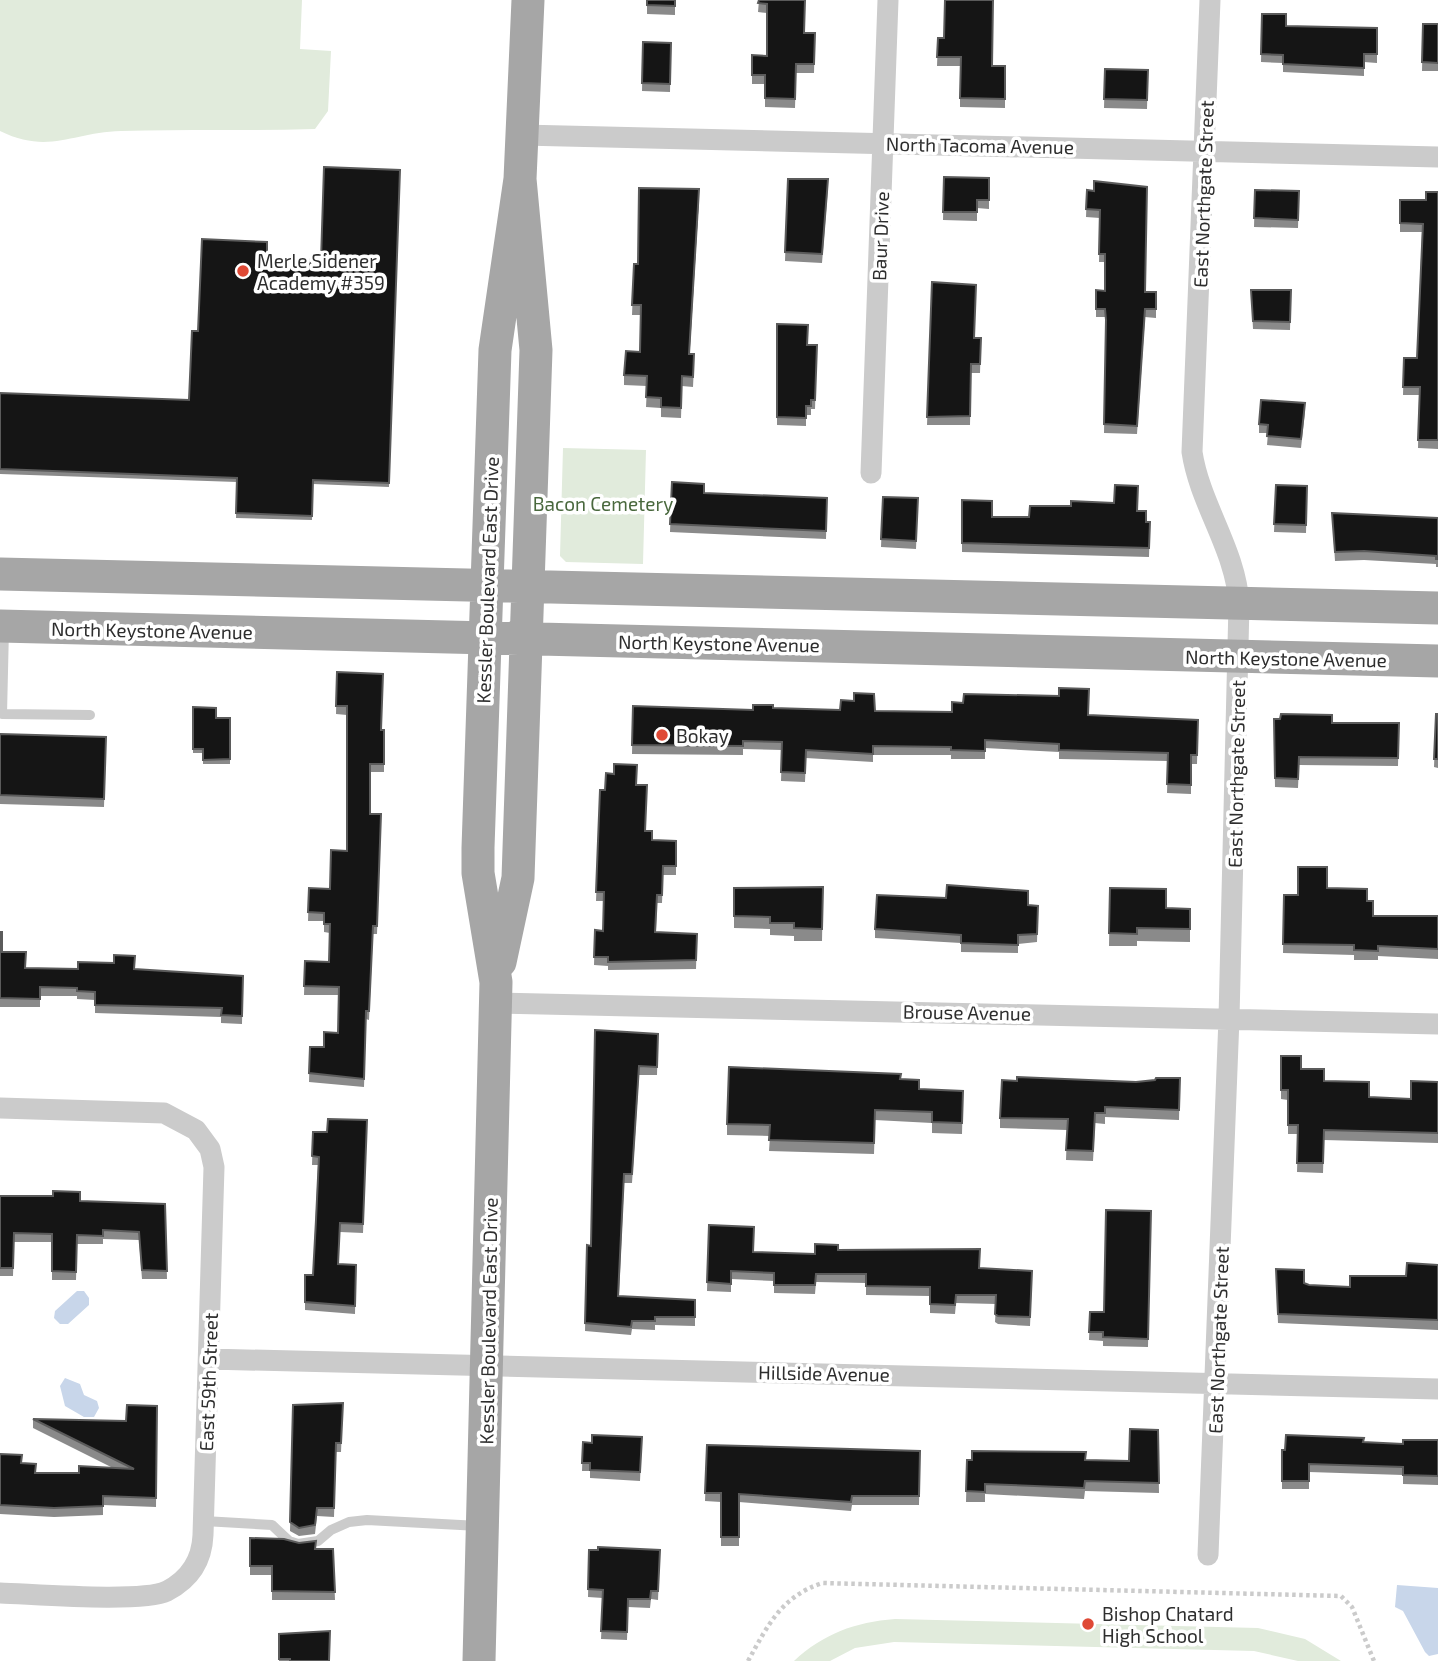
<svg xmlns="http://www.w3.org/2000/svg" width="1438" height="1661" viewBox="0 0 1438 1661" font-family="'Exo 2',sans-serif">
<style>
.green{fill:#e1ebdc}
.water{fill:#c8d6ea}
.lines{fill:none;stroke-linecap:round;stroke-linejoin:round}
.path{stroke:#cbcbcb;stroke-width:4.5;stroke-dasharray:3.5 3.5;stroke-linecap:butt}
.service{stroke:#cbcbcb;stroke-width:10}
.minor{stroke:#cbcbcb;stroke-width:21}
.primary{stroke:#a6a6a6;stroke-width:33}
.wall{fill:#8a8a8a}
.shaded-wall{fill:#5b5b5b}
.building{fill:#151515;stroke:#5b5b5b;stroke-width:2}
.poi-dot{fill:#df4935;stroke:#fff;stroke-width:2.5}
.labels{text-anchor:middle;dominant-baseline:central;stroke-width:7;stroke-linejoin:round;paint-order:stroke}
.street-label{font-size:19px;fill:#2e2e2e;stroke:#fff}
.poi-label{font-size:19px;fill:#2e2e2e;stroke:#fff;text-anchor:start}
.park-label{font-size:19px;fill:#49683d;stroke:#fff}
</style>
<rect width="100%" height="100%" fill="#fff"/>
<path class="green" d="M0 0H302L300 49 331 51 328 111 315 129C250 131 185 129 121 131 73 132 49 155 0 131Z
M563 448 646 450 643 564 566 562 560 556Z
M895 1619 1258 1628 1305 1639 1341 1661H1298L1254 1651 894 1642 855 1648 830 1661H794C823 1634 855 1622 895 1619Z"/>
<path class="water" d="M77 1291H84L89 1298V1305L68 1324H60L54 1318 55 1311Z
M65 1378 80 1384 84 1395 97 1401 99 1408 94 1417H84L65 1406 60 1386Z
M1397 1585 1438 1588V1654L1429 1656 1425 1652 1403 1611 1395 1607Z"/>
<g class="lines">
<path class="path" d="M748 1661C768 1625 781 1597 822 1583L1341 1596 1352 1607 1374 1661"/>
<path class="service" d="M4 629 2 714 90 715
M204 1521 272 1525 289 1541 298 1544 318 1541 331 1530 349 1522 367 1520 479 1526"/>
<path class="minor" d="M522 135 1438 157
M871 473 888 0
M496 1003 1438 1024
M0 1108 164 1113 196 1130 210 1149 214 1167 203 1535C202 1560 190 1579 167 1591 142 1603 34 1594 0 1593
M209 1359 1438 1389
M1208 1555 1229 1018 1239 604C1236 550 1200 505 1192 452L1210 0"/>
<path class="primary" d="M0 574 1438 608
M0 626 1438 661
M500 962 518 878 536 350 520 179 528 0
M479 1661 496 982 478 873V848L495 350 520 179"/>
</g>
<path class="wall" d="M647 0H675V15L647 14Z
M759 0H805L804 33H815L814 73H796L795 108 765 107V84H752V55L767 56V13L758 12Z
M1262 14 1286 26 1377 28V63L1364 62V76L1283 72V63L1261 62Z
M1423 24H1438V71H1422Z
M938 38H944L992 66H1005V108L960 107V66H937Z
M643 42 671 43 670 92 642 91Z
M1105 69 1148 70 1147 109 1104 108Z
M400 170 389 487 313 484 312 520 236 518 237 482 0 474V393L189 400 198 331 267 257 321 260Z
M944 177 989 178V209L977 208V221L943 220Z
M788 179 828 188 822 263 785 261Z
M1087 190 1094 191 1145 292H1156V318L1145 317 1137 434 1104 433 1106 327 1105 317H1096V309L1105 291V262H1099L1100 218 1086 217Z
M1255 190 1299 191 1298 228 1254 227Z
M1438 192V449L1418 448 1419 395H1403L1404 358H1417L1422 232H1400V200H1426Z
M699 199 689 354 694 365 693 387 682 386 681 418 661 417V408L646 407 647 386 624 385V375L640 352 641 315H632L634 264H638Z
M932 282 974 338H981L980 373H971L970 425H927Z
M1251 290H1291L1290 330 1253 329Z
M777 324 808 345H817L815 409H811V415H806V426L777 425Z
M1305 412 1301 448 1267 445 1268 433H1259V424Z
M672 482 704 493 827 498 826 539 670 532Z
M1276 485 1307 486 1306 533 1274 532Z
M883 497 918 498 916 549 881 547Z
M962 500 992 517H1029L1137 511 1146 522H1150L1149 557 962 552Z
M1332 513 1438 518V567H1436V564L1364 560 1335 561Z
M337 672 381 730H384V772H370V814H381L377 934H373L369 1020 366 1019 364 1087 309 1082 310 1047H324L338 1033 339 995H304L305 961 329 962 330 933 324 932V921H308L309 888 330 889 347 851V715L336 714Z
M633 706 753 710 773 708 840 710 1089 715 1198 720 1197 764H1191V794L1167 793 1168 761 1059 759V752L985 748V759H951V755H873V762L806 758 805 782 781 781 782 750 743 749V755L632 754Z
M193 707 216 718H230V764H203V753H193Z
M1436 714H1438V768L1434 767Z
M1274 719 1332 723H1399L1398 766 1299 765 1298 788 1275 787Z
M0 734 106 737 104 807 0 804Z
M614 774 636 785 646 831 652 840 676 841V875H663L662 903H657L656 932 697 934 696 969 608 970V966L594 965 595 930 603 931 604 901H596L600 790H605Z
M823 887 822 941H794V936L770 935V929L734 928V888Z
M1110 888 1166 908 1190 909V942L1137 941V946H1109Z
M1327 888 1367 901 1373 916H1438V959L1378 956V960H1354V955L1283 953 1284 895H1298Z
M1028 905 1038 906 1037 942 1018 944V953L961 952V943L875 938V929Z
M0 932 2 952 25 968 135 969 243 976 242 1024 221 1023V1017L95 1013V1000L77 999V996H40V1007H0Z
M595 1030 658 1034 657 1075H639L632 1183H624L619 1296 695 1300V1326L655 1325V1330L632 1329 631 1335 585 1331 587 1245 591 1246Z
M1281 1056 1301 1069 1324 1081 1369 1097 1411 1099 1438 1082V1143L1324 1140 1323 1173 1297 1172 1298 1134H1288V1100L1281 1099Z
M1180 1078 1179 1120 1105 1117V1124L1095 1123 1093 1161 1066 1160 1067 1130 1000 1128V1118L1017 1081 1136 1082Z
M900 1079 919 1089 963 1091 962 1134 932 1133V1123L875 1120 874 1154 769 1151 770 1136 727 1135V1124Z
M367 1120 363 1233 340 1232 338 1264 356 1265 355 1314 305 1310V1275H313L318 1165H312L313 1132H327Z
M0 1196 80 1201 165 1204 167 1279H142L139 1240 103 1239V1244H77L76 1280H52V1242H14L13 1276H0Z
M1151 1211 1148 1347 1103 1346V1341L1089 1340 1090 1312H1104Z
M709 1225 753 1252 815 1254 838 1250 979 1268 1032 1279 1030 1326 998 1324 995 1322 996 1304 956 1303 955 1314 930 1313V1296L866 1295V1283L816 1282 815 1294 774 1293V1281L731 1279V1292L707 1291Z
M1438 1265V1330L1278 1323 1276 1269 1309 1285 1350 1287 1406 1276Z
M343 1403 341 1452H336L334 1517 317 1516 315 1534 299 1536 290 1531 293 1405Z
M157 1406 156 1507 103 1505V1515L54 1517 0 1514V1454L21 1463 36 1473H79L113 1468 33 1428V1419L126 1421Z
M1158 1430 1159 1493 1085 1491 1084 1499 985 1494V1502H966L967 1460H1085L1129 1461Z
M642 1437 640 1481 590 1478V1471H582L583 1442 592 1443Z
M1438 1440V1485L1403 1484V1475L1309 1472V1489H1282V1450L1363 1442 1403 1444Z
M707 1445 920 1451 919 1505H852L851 1511 739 1502V1546H721V1502L705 1501Z
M250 1538 315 1549H333L335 1600H272V1575H250Z
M589 1550H660L658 1600 651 1599 650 1608 628 1607 627 1640 601 1639 603 1598 588 1597Z
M279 1634 330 1661H279Z"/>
<path class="shaded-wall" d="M699 189V199L689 364V354Z"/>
<path class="building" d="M647 0H675V6L647 5Z
M759 0H805L804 33H815L814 64H796L795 99 765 98V75H752V55L767 56V4L758 3Z
M945 0H993L992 66H1005V99L960 98 961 57H937L938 38H944Z
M1262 14H1286V26L1377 28V54H1364V68L1283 64V55L1261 54Z
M1423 24H1438V63L1422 62Z
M643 42 671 43 670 84 642 83Z
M1105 69 1148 70 1147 100 1104 99Z
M324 167 400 170 389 483 313 480 312 516 236 513 237 478 0 469V393L189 400 192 331H198L202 239 267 242V257L321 260Z
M944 177 989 178V200H977V212H943Z
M788 179H828L822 254 785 252Z
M1094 181 1147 187 1145 292H1156V309H1145L1137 426 1104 424 1106 320 1105 309H1096V290L1105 291V254H1099L1100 210 1086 209 1087 190 1094 191Z
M639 188 699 189 689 354H694L693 377 682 376 681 408 661 407V398L646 397 647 376 624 375 626 351 640 352 641 305H632L634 264H638Z
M1255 190 1299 191 1298 220 1254 218Z
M1426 192H1438V440H1418L1420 387H1403L1404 358H1417L1423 224 1400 223V200H1426Z
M932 282 976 285 974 338H981L980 364H971L970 416 927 417Z
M1251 290H1291L1290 322 1253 321Z
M777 324 808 325 807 345H817L815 400H811V406H806V418L777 417Z
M1261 400 1305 403 1301 439 1267 436 1268 425 1259 424Z
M672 482 704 484V493L827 498 826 531 670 524Z
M1115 485 1138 486 1137 511H1146V522H1150L1149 548 962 543V500L992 501V517H1029L1030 506H1071V501L1114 503Z
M1276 485 1307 486 1306 525 1274 524Z
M883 497 918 498 916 541 881 539Z
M1332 513 1438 518V559H1436V556L1364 551 1335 552Z
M337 672 383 674 381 730H384V764H370V814H381L377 926H373L369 1011H366L364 1079 309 1073 310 1047H324V1032L338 1033 339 987 304 986 305 961 329 962 330 924H324V913L308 912 309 888 330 889 331 850 347 851V706H336Z
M1059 688 1089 689 1088 715 1198 720 1197 755H1191V785L1167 784 1168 753 1059 750V744L985 740V751L951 750V747L873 746V754L806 750 805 773 781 772 782 742 743 741V746L632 745 633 706 753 710V705H773V708L840 710 841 700 854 701V693L874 694 875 711 952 712V702L963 703 964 694 1059 696Z
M193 707 216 708V718H230V759L203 760V749H193Z
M1281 714 1332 715V723H1399L1398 758 1299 757 1298 779 1275 778 1274 719H1280Z
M1436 714H1438V759H1434Z
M0 734 106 737 104 799 0 795Z
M614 764 637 765 636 785H647L645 831H652V840L676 841V866H663L662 895H657L655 932 697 934 696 960 608 962V957H594L595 930 603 931 604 892H596L600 790H605L606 773 614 774Z
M1298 867H1327V888L1367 889V901H1373V916H1438V949L1378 946V951L1354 950V945L1283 944 1284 895H1298Z
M947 885 1028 891V905L1038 906 1037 934 1018 935V945L961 943V935L875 929 877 895 946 898Z
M823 887 822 929 794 928V923H770V917L734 916V888Z
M1110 888 1166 889V908L1190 909V929L1137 928V934L1109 933Z
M0 932H2V952H26L25 968 78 969V962L114 963V955L135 956 134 969 243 976 242 1016 221 1015 222 1008 95 1005V992L77 991V988L40 987V999L0 998Z
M595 1030 658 1034 657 1067 639 1066 632 1174H624L618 1296 695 1300V1317H655V1321H632L631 1327 585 1323 587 1245 591 1246Z
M1281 1056H1301V1069H1324V1081L1369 1082V1097L1411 1099V1081L1438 1082V1133L1324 1130 1323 1163H1297L1298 1125H1288V1090H1281Z
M729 1067 901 1074 900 1079 919 1080V1089L963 1091 962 1123 932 1122V1112L875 1110 874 1143 769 1140 770 1125 727 1124Z
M1017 1077 1136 1082 1155 1080 1156 1078H1180L1179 1110 1105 1107V1113H1095L1093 1151 1066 1150 1068 1119 1000 1118 1002 1080 1017 1081Z
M328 1119 367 1120 363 1224 340 1223 338 1264 356 1265 355 1306 305 1302V1275H313L316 1220 319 1157 312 1156 313 1132H327Z
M53 1191 80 1192V1201L165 1204 167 1271 142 1270 139 1232 103 1230V1236L77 1235 76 1272 52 1271V1234L14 1233 13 1268H0V1196H53Z
M1106 1210 1151 1211 1148 1339 1103 1337V1332H1089L1090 1312H1104Z
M709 1225 754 1227 753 1252 815 1254V1244L838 1245V1250L980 1249 979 1268 1032 1271 1030 1317 998 1316 995 1314 996 1295H956L955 1305 930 1304V1287L866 1286V1274H816L815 1285H774V1273L731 1271V1284L707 1282Z
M1407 1263 1438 1265V1320L1278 1314 1276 1269 1304 1270V1283L1309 1285 1350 1287V1276H1406Z
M343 1403 341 1443H336L334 1508H317L315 1525 299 1528 290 1522 293 1405Z
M127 1405 157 1406 156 1498 103 1496V1506L54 1508 0 1505V1454L22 1455 21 1463 36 1464 35 1473H79V1466L134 1469 33 1419 126 1421Z
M1130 1429 1158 1430 1159 1483 1085 1481 1084 1488 985 1484V1492L966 1491 967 1460H972V1451L1086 1452 1085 1460 1129 1461Z
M592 1435 642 1437 640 1472 590 1470V1463H582L583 1442 592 1443Z
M1286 1435 1364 1438 1363 1442 1403 1444V1440H1438V1476L1403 1475V1467L1309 1464V1481H1282V1450H1285Z
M707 1445 920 1451 919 1496H852L851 1502 739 1494V1537H721V1493H705Z
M250 1538 284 1539 299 1543 316 1541 315 1549H333L335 1592 272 1591V1566H250Z
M598 1547 660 1550 658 1591H651L650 1599H628L627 1632 601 1631 603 1590 588 1589 589 1550H598Z
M330 1631 329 1661H290V1659H279V1634Z"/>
<g class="poi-dot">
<circle cx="243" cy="271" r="7"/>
<circle cx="662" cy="735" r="7"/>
<circle cx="1088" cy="1624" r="7"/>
</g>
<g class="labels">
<g class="street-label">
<text transform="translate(980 145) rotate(1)">North Tacoma Avenue</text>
<text transform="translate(1203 194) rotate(-88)">East Northgate Street</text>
<text transform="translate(880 236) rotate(-88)">Baur Drive</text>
<text transform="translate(487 580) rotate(-88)">Kessler Boulevard East Drive</text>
<text transform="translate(152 630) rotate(1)">North Keystone Avenue</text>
<text transform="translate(719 643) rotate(1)">North Keystone Avenue</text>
<text transform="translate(1286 658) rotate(1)">North Keystone Avenue</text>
<text transform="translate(1236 774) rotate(-89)">East Northgate Street</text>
<text transform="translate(967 1012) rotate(1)">Brouse Avenue</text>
<text transform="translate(488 1321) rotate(-89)">Kessler Boulevard East Drive</text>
<text transform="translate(1218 1340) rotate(-88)">East Northgate Street</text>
<text transform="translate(824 1373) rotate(1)">Hillside Avenue</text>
<text transform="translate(208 1382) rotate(-88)">East 59th Street</text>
</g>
<g class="poi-label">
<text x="257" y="260">Merle Sidener<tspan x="257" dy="22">Academy #359</tspan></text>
<text x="676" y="735">Bokay</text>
<text x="1102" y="1613">Bishop Chatard<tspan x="1102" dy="22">High School</tspan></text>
</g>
<g class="park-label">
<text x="603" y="503">Bacon Cemetery</text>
</g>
</g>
</svg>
